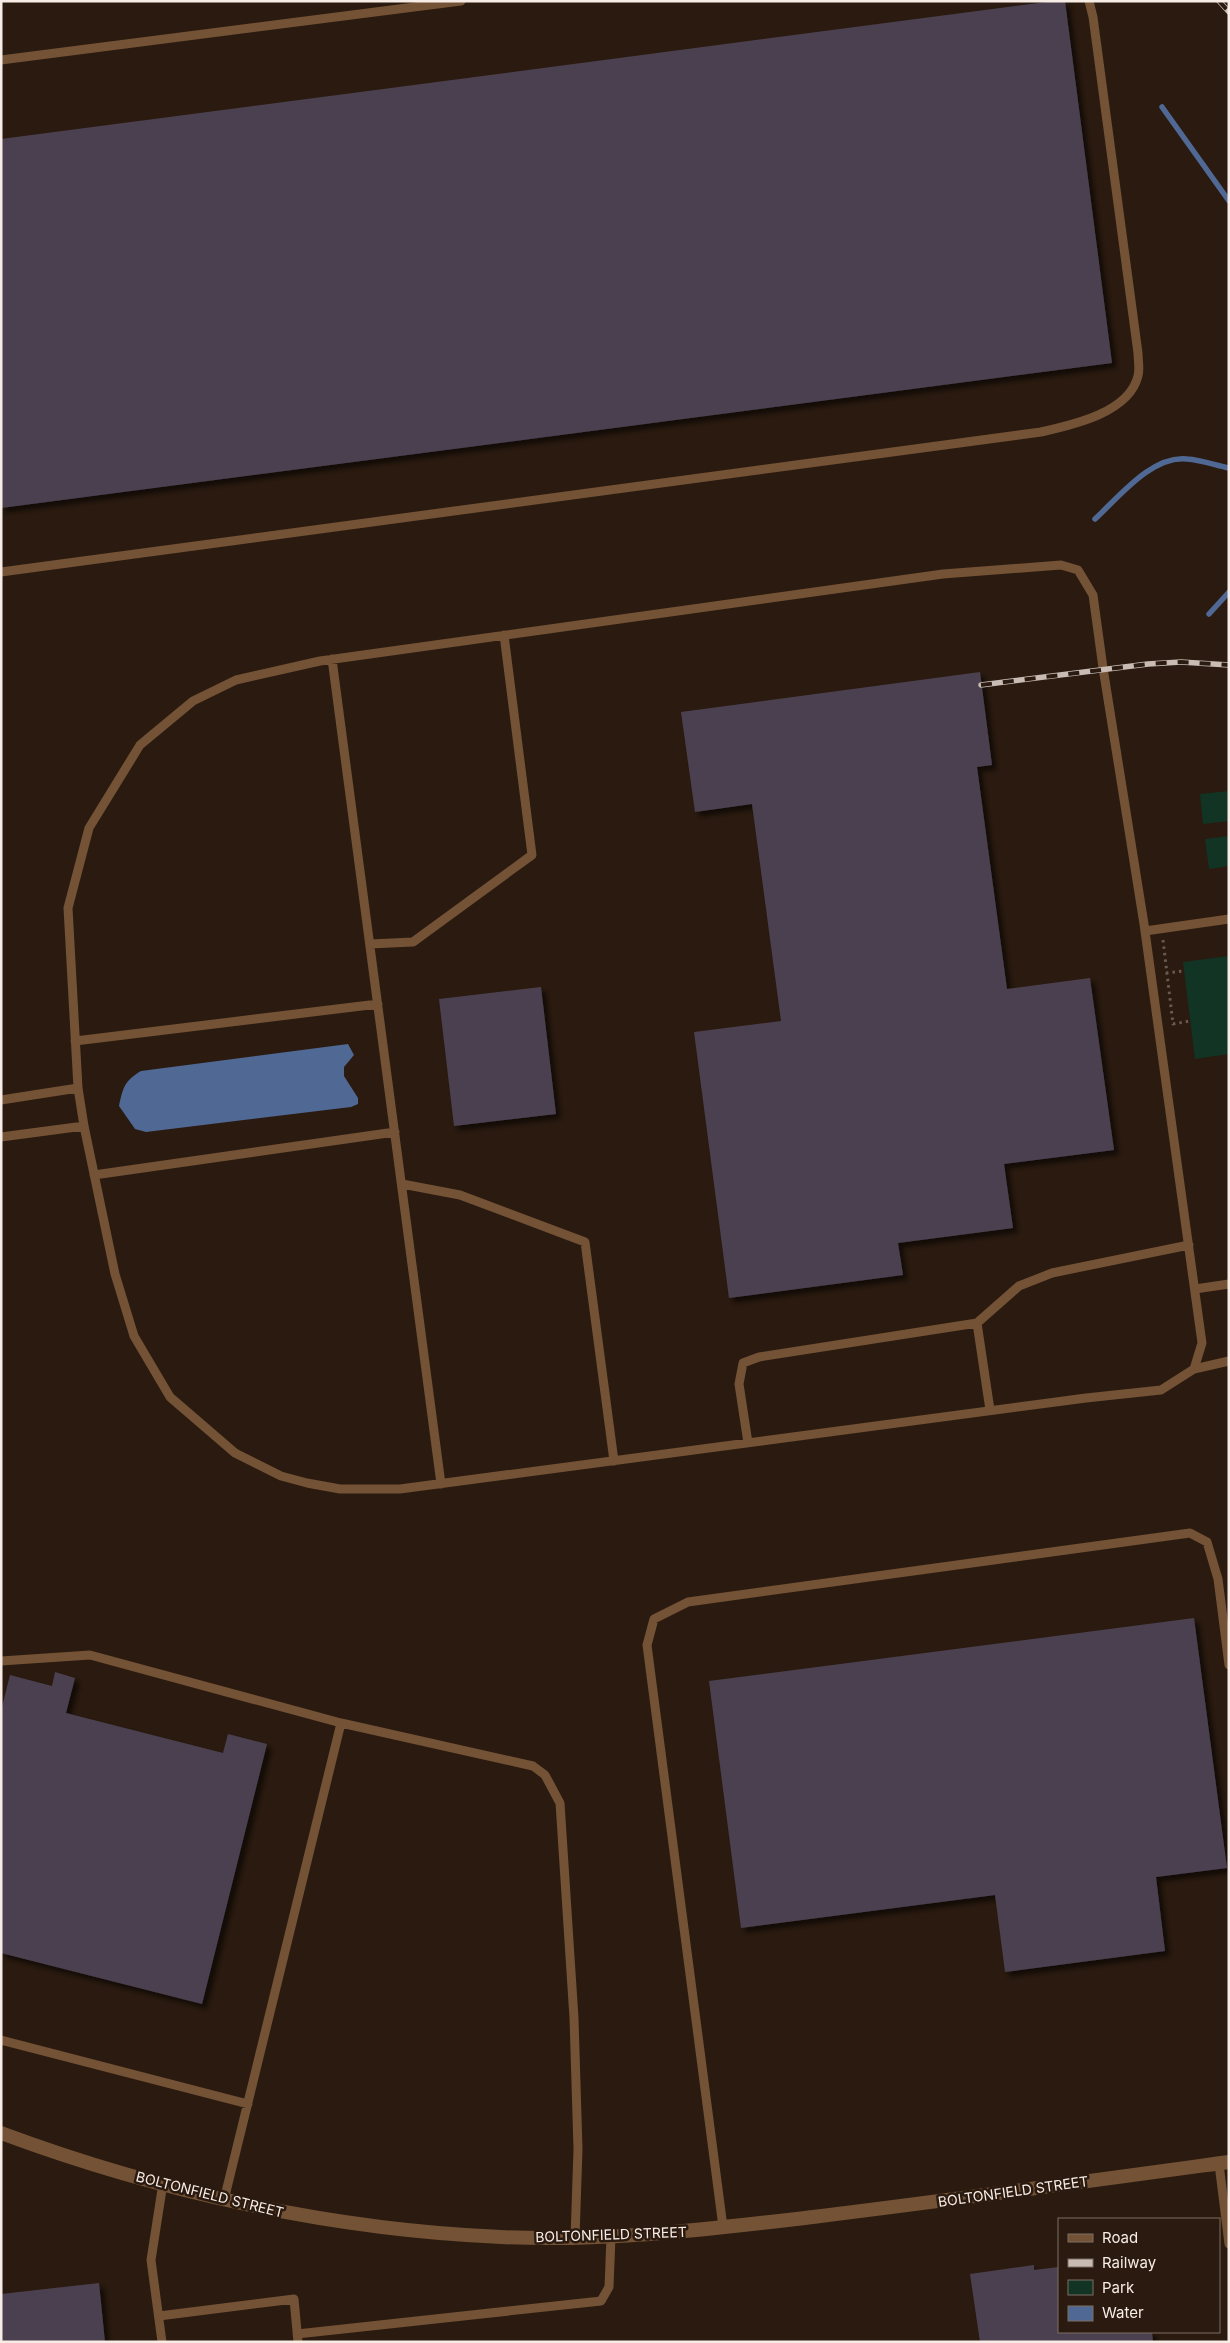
<svg xmlns="http://www.w3.org/2000/svg" width="1230" height="2343" viewBox="0 0 1230 2343" font-family="Inter,sans-serif">
<style>
.green{fill:#123424}
.water{fill:#506894}
.lines{fill:none;stroke-linecap:round;stroke-linejoin:round}
.stream{stroke:#506894;stroke-width:5.5}
.building{fill:#4c4050;filter:url(#shadow)}
.path{stroke:#685a50;stroke-width:3;stroke-dasharray:2.5 4;stroke-linecap:butt}
.service{stroke:#735235;stroke-width:9}
.minor{stroke:#735235;stroke-width:14}
.rail-casing{stroke:#c8bcb4;stroke-width:5.5}
.rail{stroke:#2a1a0f;stroke-width:4;stroke-dasharray:11;stroke-linecap:butt}
.labels{text-anchor:middle;dominant-baseline:central;stroke-width:5;stroke-linejoin:round;paint-order:stroke}
.street-label{font-size:14px;fill:#f8ede6;stroke:#2a1a0f}
</style>
<defs>
<filter id="shadow"><feDropShadow dx="4.5" dy="4.5" stdDeviation="2.5" flood-color="#0009"/></filter>
</defs>
<rect width="100%" height="100%" fill="#2a1a0f"/>
<path class="green" d="M1229 791V821L1203 824 1200 794Z
M1229 836V866L1209 869 1205 839Z
M1229 956V1054L1195 1059 1183 962Z"/>
<path class="water" d="M348 1044 354 1055 344 1067V1076L358 1098V1104L351 1107 146 1132 135 1129 119 1106C123 1088 124 1081 141 1071Z"/>
<g class="lines">
<path class="stream" d="M1162 107 1229 201
M1095 519C1119 497 1152 455 1187 459 1201 460 1215 465 1229 468
M1209 614 1229 592"/>
</g>
<path class="building" d="M1054 1H1065L1112 363 1 508V139Z
M980 672 992 765 977 767 1007 989 1090 978 1114 1150 1004 1164 1013 1228 898 1243 903 1275 729 1298 694 1032 781 1021 752 804 695 812 681 712Z
M541 987 556 1114 454 1126 439 999Z
M1194 1618 1227 1868 1156 1877 1165 1951 1005 1972 995 1895 741 1928 709 1681Z
M55 1672 75 1678 66 1713 223 1753 228 1734 267 1744 202 2004 1 1953V1711L10 1675 52 1686Z
M1034 2265V2270L1059 2267V2332H1152L1153 2342H980L970 2274Z
M99 2283 105 2342H1V2294Z"/>
<g class="lines">
<path class="path" d="M1163 940 1173 1024 1190 1021
M1166 973 1184 971"/>
<path class="service" d="M1 60 461 1
M1061 565 1078 570 1093 595 1103 668 1144 924 1202 1343 1194 1369 1161 1390 1086 1398 400 1489H340L307 1483 281 1476 235 1453 170 1397 134 1336 115 1274 84 1126 78 1088 68 908 89 828 140 745 193 701 236 680 320 661 943 574Z
M1 572 1041 432C1072 425 1129 413 1138 376 1140 369 1138 360 1138 353L1093 17 1089 1
M332 659 441 1484
M1145 931 1229 919
M370 944 413 942 532 855 504 635
M75 1041 378 1004
M1 1100 78 1088
M1 1137 84 1126
M94 1175 395 1132
M402 1184 460 1195 585 1242 614 1461
M1195 1289 1229 1284
M977 1323 990 1410
M1194 1369 1229 1361
M748 1443 739 1384 743 1363 759 1357 977 1323 1019 1286 1052 1273 1189 1245
M1 1661 90 1655 341 1723 224 2200
M341 1723 533 1766 545 1775 560 1803 574 2018 578 2149 575 2238
M1 2040 248 2104
M1219 2164 1229 2244
M723 2227 647 1645 654 1619 688 1602 1190 1533 1207 1542 1218 1579 1229 1665
M159 2316 294 2299 298 2342
M297 2334 601 2301 609 2287 611 2237
M162 2342 151 2260 163 2183"/>
<path class="minor" d="M1 2133C159 2192 333 2230 501 2237 606 2242 710 2229 813 2217 952 2200 1090 2181 1229 2162"/>
<g class="rail-casing">
<path id="rail" d="M1219 1 1229 12
M981 685 1148 664 1181 662 1229 665"/>
</g>
<use href="#rail" class="rail"/>
</g>
<g class="labels">
<g class="street-label">
<text transform="translate(1013 2191) rotate(-8)">BOLTONFIELD STREET</text>
<text transform="translate(210 2194) rotate(14)">BOLTONFIELD STREET</text>
<text transform="translate(611 2234) rotate(-2)">BOLTONFIELD STREET</text>
</g>
</g>
<rect width="1230" height="2343" fill="none" stroke="#f8ede6" stroke-width="5"/>
<rect x="1058" y="2218" width="162" height="115" fill="#2a1a0f" stroke="#7c6e65"/>
<rect x="1068" y="2234" width="25" height="8" fill="#735235" stroke="#7c6e65"/>
<text x="1102" y="2243" font-size="15" fill="#f8ede6">Road</text>
<rect x="1068" y="2259" width="25" height="8" fill="#c8bcb4" stroke="#7c6e65"/>
<text x="1102" y="2268" font-size="15" fill="#f8ede6">Railway</text>
<rect x="1068" y="2280" width="25" height="15" fill="#123424" stroke="#7c6e65"/>
<text x="1102" y="2293" font-size="15" fill="#f8ede6">Park</text>
<rect x="1068" y="2306" width="25" height="15" fill="#506894" stroke="#7c6e65"/>
<text x="1102" y="2318" font-size="15" fill="#f8ede6">Water</text>
</svg>
